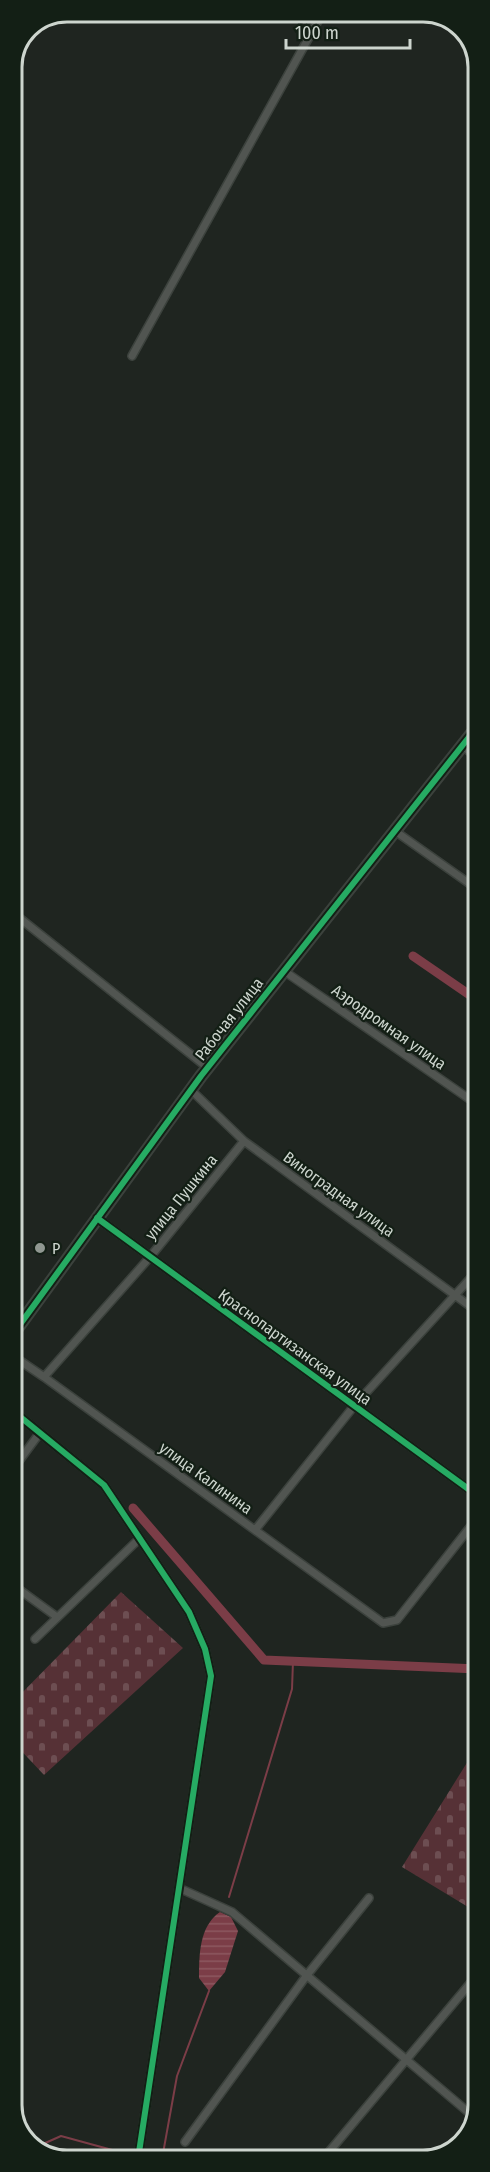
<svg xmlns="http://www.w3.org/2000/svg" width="490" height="2172" viewBox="0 0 490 2172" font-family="'Fira Sans Condensed',sans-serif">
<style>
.cemetery{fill:url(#cemetery-stones)}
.water{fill:url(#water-rules)}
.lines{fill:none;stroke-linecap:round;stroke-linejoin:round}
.stream{stroke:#7b3d47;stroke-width:2}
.canal{stroke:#7b3d47;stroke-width:9}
.street-casing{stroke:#3c423d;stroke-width:10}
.secondary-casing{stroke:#3c423d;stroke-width:14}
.street{stroke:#515551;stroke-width:7}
.secondary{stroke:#515a52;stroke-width:10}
.cycleway-casing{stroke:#131f15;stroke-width:10}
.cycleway{stroke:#26ab63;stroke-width:6}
.poi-dot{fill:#909791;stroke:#131f15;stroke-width:2}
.labels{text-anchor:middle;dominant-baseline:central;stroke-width:4.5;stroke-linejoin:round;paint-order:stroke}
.street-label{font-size:16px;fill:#cdd5ce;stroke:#131f15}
.poi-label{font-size:16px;fill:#cdd5ce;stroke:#131f15;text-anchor:start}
.rim{fill:none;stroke:#cdd5ce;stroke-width:3}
</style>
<defs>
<pattern id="cemetery-stones" width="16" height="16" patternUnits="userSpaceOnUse" patternTransform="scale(1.5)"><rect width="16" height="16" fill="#563136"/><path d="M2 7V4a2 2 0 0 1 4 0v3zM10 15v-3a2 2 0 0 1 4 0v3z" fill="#6d4e52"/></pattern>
<pattern id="water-rules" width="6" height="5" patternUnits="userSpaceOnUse" patternTransform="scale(1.5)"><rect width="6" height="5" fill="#7b3d47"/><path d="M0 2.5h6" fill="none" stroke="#8d5860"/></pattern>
</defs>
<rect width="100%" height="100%" fill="#1f2520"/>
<path class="cemetery" d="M121 1592 183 1648 44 1775 13 1742V1702Z
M478 1745V1913L402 1867Z"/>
<path class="water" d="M220 1912 231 1917 238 1931 225 1972 209 1991 199 1978C199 1956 199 1926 220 1912Z"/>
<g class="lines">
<path class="stream" d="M229 1897 292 1689 293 1661
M34 2148 61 2136 127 2154
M162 2159 177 2076 209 1991"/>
<path class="canal" d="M413 956 477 1000
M133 1508 264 1660 478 1669"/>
<g class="street-casing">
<path id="street" d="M132 356 323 12
M462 746 477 757
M395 831 477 889
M12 912 208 1068
M284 971 478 1105
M191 1090 244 1141 478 1312
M97 1218 478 1496
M13 1356 44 1377 383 1623 397 1620 478 1517
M44 1377 150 1257 244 1141
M13 1411 104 1485 189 1612 205 1649 211 1676 138 2159
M13 1469 39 1434
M255 1530 354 1406 478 1270
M13 1585 57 1617
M35 1639 139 1539
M179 1888 232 1912 474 2117
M185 2142 307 1975 369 1898
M323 2159 478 1974"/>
</g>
<g class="secondary-casing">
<path id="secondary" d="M13 1334 201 1076 477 727"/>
</g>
<use href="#street" class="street"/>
<use href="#secondary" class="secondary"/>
<g class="cycleway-casing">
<path id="cycleway" d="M97 1218 478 1496
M13 1334 201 1076 477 727
M13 1411 104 1485 189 1612 205 1649 211 1676 138 2159"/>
</g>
<use href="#cycleway" class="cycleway"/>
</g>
<circle class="poi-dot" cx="40" cy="1248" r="6"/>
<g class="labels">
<g class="street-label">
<text transform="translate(229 1019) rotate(-52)">Рабочая улица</text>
<text transform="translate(389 1027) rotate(35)">Аэродромная улица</text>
<text transform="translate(339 1194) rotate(36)">Виноградная улица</text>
<text transform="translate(181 1197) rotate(-51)">улица Пушкина</text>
<text transform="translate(295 1347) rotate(36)">Краснопартизанская улица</text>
<text transform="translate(206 1478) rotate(36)">улица Калинина</text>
</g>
<g class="poi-label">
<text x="52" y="1248">Р</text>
</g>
</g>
<path d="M0 0H490V2172H0ZM67 22H423A45 45 0 0 1 468 67V2105A45 45 0 0 1 423 2150H67A45 45 0 0 1 22 2105V67A45 45 0 0 1 67 22Z" fill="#131f15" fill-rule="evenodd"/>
<path class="rim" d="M67 22H423A45 45 0 0 1 468 67V2105A45 45 0 0 1 423 2150H67A45 45 0 0 1 22 2105V67A45 45 0 0 1 67 22Z"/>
<path d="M286 39v9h124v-9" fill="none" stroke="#cdd5ce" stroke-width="3"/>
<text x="295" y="39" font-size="18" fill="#cdd5ce" stroke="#131f15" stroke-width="4.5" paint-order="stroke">100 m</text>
</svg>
